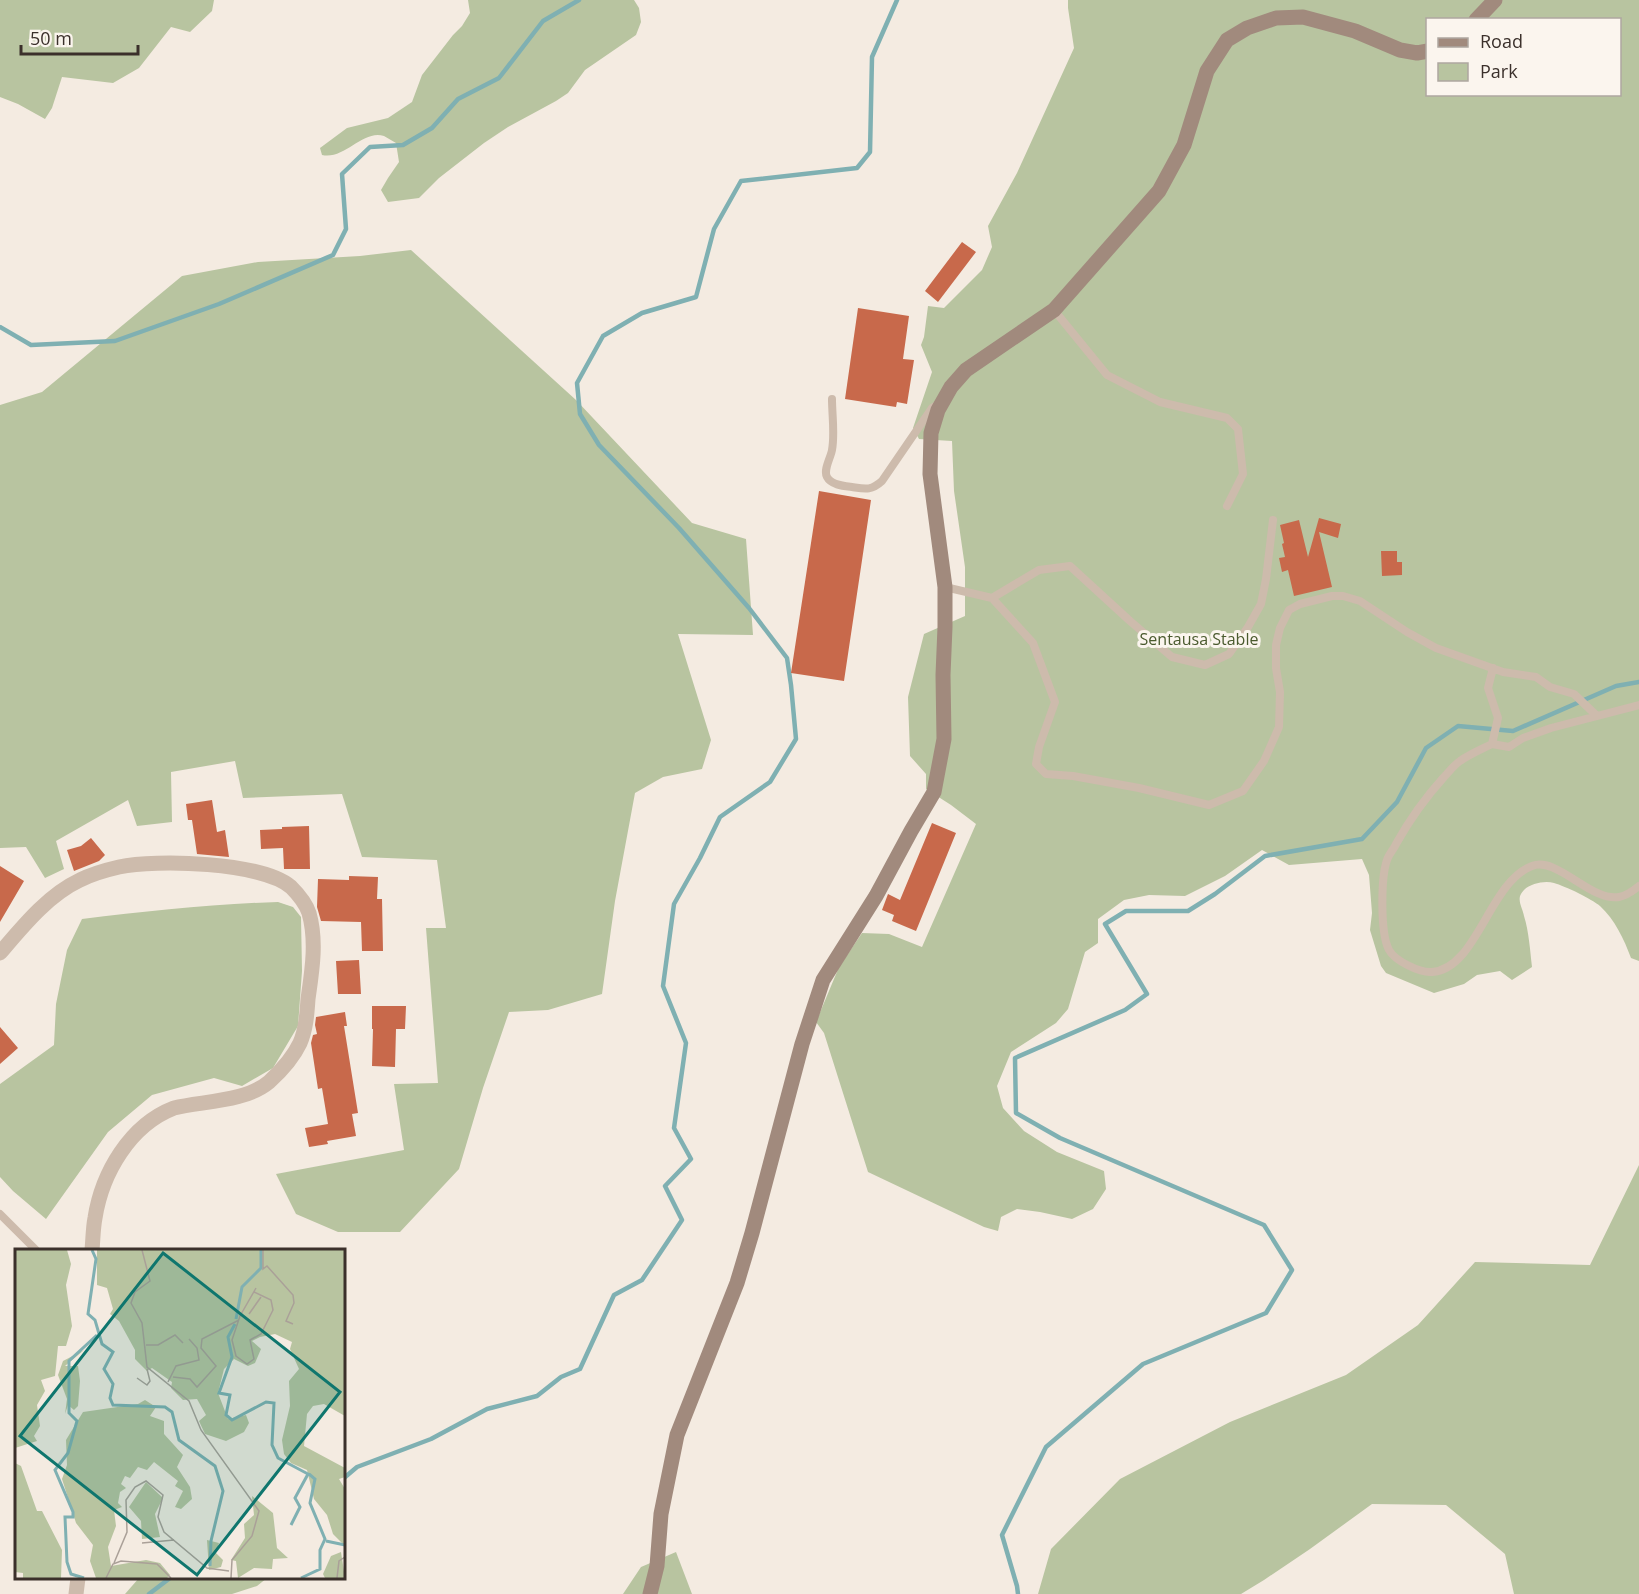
<svg xmlns="http://www.w3.org/2000/svg" width="1639" height="1594" viewBox="0 0 1639 1594" font-family="'Open Sans',sans-serif">
<style>
.green{fill:#b8c4a0;fill-rule:evenodd}
.lines{fill:none;stroke-linecap:round;stroke-linejoin:round}
.stream{stroke:#7fb0b2;stroke-width:4.5}
.building{fill:#c8694b}
.lane{stroke:#cdbbac;stroke-width:8}
.street{stroke:#cdbbac;stroke-width:15}
.secondary{stroke:#a18a7d;stroke-width:15}
.labels{text-anchor:middle;dominant-baseline:central;stroke-width:6;stroke-linejoin:round;paint-order:stroke}
.park-label{font-size:16px;fill:#4a5a2e;stroke:#fbf5ee}
.inset-river{fill:none;stroke:#7fb0b2;stroke-width:3}
.inset-road{fill:none;stroke:#aaa098;stroke-width:1.5}
.view{fill:#0f766e;fill-opacity:0.15;stroke:#0f766e;stroke-width:3}
.inset-edge{fill:none;stroke:#3b302b;stroke-width:3}
</style>
<rect width="100%" height="100%" fill="#f4ebe1"/>
<path class="green" d="M0 0H214L212 11 190 32 171 27 139 68 113 83 62 77 52 108 45 119 18 104 0 97Z
M468 0H634L639 8 641 22 636 35 585 70 568 93 556 101 508 127 484 143 439 178 419 198 388 202 381 190 388 178 399 162 396 143C392 141 388 138 384 136 363 129 345 160 322 155L320 148 347 128 388 118 412 102 422 75 453 35 462 26 470 13Z
M1068 0H1639V961L1631 958C1624 939 1615 920 1600 906 1592 899 1565 886 1554 883 1544 880 1526 884 1521 894 1517 901 1523 909 1524 916 1529 932 1530 950 1532 967L1512 980 1500 971 1477 975 1464 984 1434 993 1386 973 1381 966 1370 930 1372 913 1369 875 1362 859 1289 865 1262 850 1225 876 1185 896 1149 895 1124 900 1098 919V943L1085 952 1068 1009 1056 1023 1011 1052 997 1086 1003 1108 1024 1131 1057 1152 1104 1171 1106 1189 1093 1209 1072 1219 1040 1212 1017 1209 1001 1217 998 1231 984 1227 868 1172 824 1033 816 1022 839 967 862 933 889 934 922 947 976 824 951 805 926 789V774L910 756 908 697 924 634 965 616V567L954 491 952 441 919 439 913 428 932 372 921 345 924 337 928 306 944 308 982 270 992 247 988 226 1017 173 1074 48 1068 8ZM1428 20H1620V94H1428Z
M411 250 576 400 692 523 746 539 753 635 678 634 711 740 702 769 663 777 635 793 615 901 602 994 548 1010 509 1012 483 1088 459 1169 400 1232H338L296 1214 276 1174 404 1150 394 1084 438 1083 426 928H446L437 860 362 857 342 794 243 798 235 761 171 772 172 822 137 826 128 800 56 841 64 869 45 878 26 847 0 848V405L42 392 182 276 258 262 360 256Z
M278 902 293 907 301 917 302 971 298 1026 273 1068 242 1086 214 1078 152 1095 108 1132 46 1219 13 1191 0 1177V1084L54 1045 56 1004 67 950 82 919C148 911 212 904 278 902Z
M1639 1165V1594H1514L1505 1554 1446 1505 1372 1504 1310 1549 1264 1580 1241 1594H1038L1051 1549 1120 1479 1230 1422 1346 1375 1418 1325 1475 1262 1590 1265Z
M676 1552 692 1594H623L641 1567Z
M139 1578H267L257 1586 232 1594H125Z"/>
<g class="lines">
<path class="stream" d="M0 327 31 345 115 341 219 304 333 255 346 229 342 174 370 147 403 145 432 128 458 99 499 78 543 21 579 0
M344 1478 357 1467 431 1439 487 1409 537 1396 561 1377 580 1369 614 1295 642 1280 682 1220 665 1186 691 1159 674 1128 686 1043 663 986 674 904 700 858 720 817 770 782 796 739 791 685 787 658 749 608 679 528 599 445 580 414 577 383 603 336 642 313 696 297 714 229 741 181 857 168 870 152 872 57 897 0
M149 1594 170 1578
M1018 1594 1017 1586 1002 1535 1046 1447 1143 1364 1266 1313 1292 1270 1264 1225 1060 1138 1016 1113 1015 1058 1125 1010 1147 994 1105 924 1126 911H1188L1215 894 1265 856 1362 839 1397 802 1426 748 1458 726 1513 731 1616 686 1639 682"/>
</g>
<path class="building" d="M962 242 976 252 938 302 925 291Z
M858 308 909 316 903 359 914 360 907 404 897 402 896 407 845 399Z
M819 491 871 500 844 681 791 673Z
M1319 518 1341 524 1338 538 1319 532 1332 587 1294 596 1288 570 1282 572 1279 558 1285 557 1282 544 1284 543 1280 525 1299 520 1308 557Z
M1381 551H1397V562H1402V575L1382 576Z
M212 800 217 832 225 830 229 857 197 854 192 820H188L186 804Z
M932 823 956 833 916 931 892 921 894 915 882 910 888 894 900 900Z
M309 826 310 869H284L283 848 261 849 260 830 282 829V827Z
M91 838 105 855 99 861 74 871 67 850 81 846Z
M0 866 24 881 0 922Z
M349 876 378 877 377 899H382L383 951H362L361 922 321 921 317 907 318 879 349 880Z
M359 960 361 994H338L336 961Z
M372 1006H406L405 1029H396L395 1067 372 1066 373 1029H372Z
M345 1012 347 1026H344L358 1113 352 1114 356 1136 327 1141 328 1144 309 1147 305 1128 328 1124 322 1088 318 1089 311 1043 313 1035 317 1034 315 1025 316 1017Z
M0 1027 18 1048 0 1064Z"/>
<g class="lines">
<path class="lane" d="M1054 310 1107 375 1160 402 1227 418 1238 429 1243 474 1227 506
M832 399C832 415 835 434 832 450 831 457 823 470 827 477 831 485 844 486 852 487 865 489 871 491 882 481L932 408 937 405
M945 587 992 598 1039 570 1070 566 1130 621 1172 657 1205 665 1229 654 1248 627 1261 604 1266 579 1273 520
M992 598 1033 643 1055 702 1039 747 1036 764 1046 774 1073 776 1139 788 1209 805 1243 791 1264 761 1279 727 1280 692 1276 668V645L1280 628 1289 610 1300 604 1332 596H1343L1360 601 1407 632 1436 648 1503 672 1536 677 1550 687 1574 694 1597 716
M1639 705 1551 728 1523 738 1509 747 1492 744C1482 749 1470 754 1460 761 1454 765 1449 772 1444 777 1425 798 1410 819 1396 844 1394 849 1389 854 1387 860 1381 877 1380 933 1389 950 1395 961 1420 973 1432 972 1477 969 1489 882 1532 866 1557 856 1591 902 1619 897 1626 896 1634 890 1639 886
M1492 744 1498 718 1488 688 1493 668
M0 1214 36 1250"/>
<path class="street" d="M0 953C23 926 48 895 80 880 92 874 106 870 119 867 156 859 262 862 291 887 298 894 306 904 309 913 317 941 312 971 308 999 307 1014 306 1029 300 1043 293 1058 281 1071 269 1082 245 1102 203 1101 174 1108 130 1125 102 1173 95 1218 93 1228 93 1240 92 1250
M76 1594 78 1578"/>
<path class="secondary" d="M1476 20 1495 0
M650 1594 657 1566 661 1514 677 1435 737 1283 752 1233 802 1044 823 980 876 896 911 831 934 792 944 739 943 675 945 627V587L930 474 931 433 938 410 951 387 966 370 1054 310 1159 191 1184 145 1207 71 1227 40 1247 28 1276 18 1303 17 1355 31 1400 50 1417 53 1428 51"/>
</g>
<g class="labels">
<g class="park-label">
<text x="1199" y="639">Sentausa Stable</text>
</g>
</g>
<g transform="translate(15 1249)">
<rect width="330" height="330" fill="#f4ebe1"/>
<path d="M0 1H52L56 15 51 36 57 77 51 97H43L40 127 26 131 30 142 22 156 25 177 19 187 22 192 0 199ZM82 1H330V167L309 155 298 157 292 165 289 197 330 219V228L324 230 330 240V297L318 285 312 266 299 250 292 221 276 214 269 205 267 191 275 157 274 132 284 120 275 100 277 93 260 85 245 88 237 92 246 100 240 114 233 117 219 110 209 120 203 144 213 170 231 166 234 174 229 183 211 192 190 185 184 172 191 166 182 150 168 151 156 139 157 133 137 119 132 122 120 110V101L104 72 95 65 98 60 92 39 82 36ZM69 101 50 117H63L65 132 63 157 59 161 53 156 50 165 52 150 43 126 48 112ZM130 151 141 158 135 167 149 172V185L168 206 162 218 175 238 177 250 166 260 160 258 168 242 160 237 163 232 139 213 132 221 123 218 115 229 110 227 106 235 111 239 105 243 103 254 107 258 99 261 101 277 93 298 96 317 131 311 145 314 155 326 152 329H81L75 312 78 296 61 274 47 230 52 216 51 191 68 163 123 155ZM0 214 6 217 22 262H27L47 301 46 329H8V324L0 323ZM131 233 148 249 140 265 145 288 127 290 126 272 114 258ZM237 247 258 264 262 299 273 309 258 310 257 320 239 319 223 329 221 312 216 311 230 289 229 275 239 266ZM192 291 204 294 201 304 208 311 206 318 194 321ZM326 303 330 329H310L308 325 316 307Z" fill="#b8c4a0"/>
<path class="inset-river" d="M77 1 81 10 73 65 80 71 87 95 98 103 89 120 98 135 95 149 98 156 150 158 157 163 164 191 200 217 208 242 196 292 195 317M221 70 227 38 246 19V1M220 75 213 88 217 108 204 144 215 146 211 166 217 171 251 153 259 154 257 196 263 209 293 225 280 249 285 258 276 276M311 292 330 296M69 329 56 325 52 313 50 268H58V263L40 221 53 204 62 172 54 164V112L82 86M286 329 305 320V301L310 290 295 254 300 230 294 225"/>
<path class="inset-road" d="M127 1 135 32 120 43 116 54 127 74 132 118 174 152 186 181 244 262 237 287 217 311 216 329M248 1V20L252 17 278 46 279 54 271 72 278 75M239 43 256 51 258 61 246 85 235 91 239 110 232 115 221 107 217 91 225 67 241 39M234 65 246 48M131 96H143L160 86 168 94M158 128 175 130 182 138 201 117 186 99 187 90 224 71M122 129 132 136 135 132 132 120M153 133 161 117 184 111 182 99 174 90M127 294 159 291M99 314 112 283 111 251 120 238 131 232 148 246 143 268 149 283 192 319 214 322M91 329 98 315 106 312 142 315 156 329M322 329 324 312 330 308"/>
<path class="view" d="M148 4 325 143 182 326 5 187Z"/>
<rect width="330" height="330" class="inset-edge"/>
</g>
<rect x="1426" y="18" width="195" height="78" fill="#fbf5ee" stroke="#aea6a0" stroke-width="1.5"/>
<rect x="1438" y="38" width="30" height="9" fill="#a18a7d" stroke="#aea6a0" stroke-width="1.5"/>
<text x="1480" y="48" font-size="18" fill="#3b302b">Road</text>
<rect x="1438" y="63" width="30" height="18" fill="#b8c4a0" stroke="#aea6a0" stroke-width="1.5"/>
<text x="1480" y="78" font-size="18" fill="#3b302b">Park</text>
<path d="M21 45v9h117v-9" fill="none" stroke="#3b302b" stroke-width="3"/>
<text x="30" y="45" font-size="18" fill="#3b302b" stroke="#fbf5ee" stroke-width="4.5" paint-order="stroke">50 m</text>
</svg>
